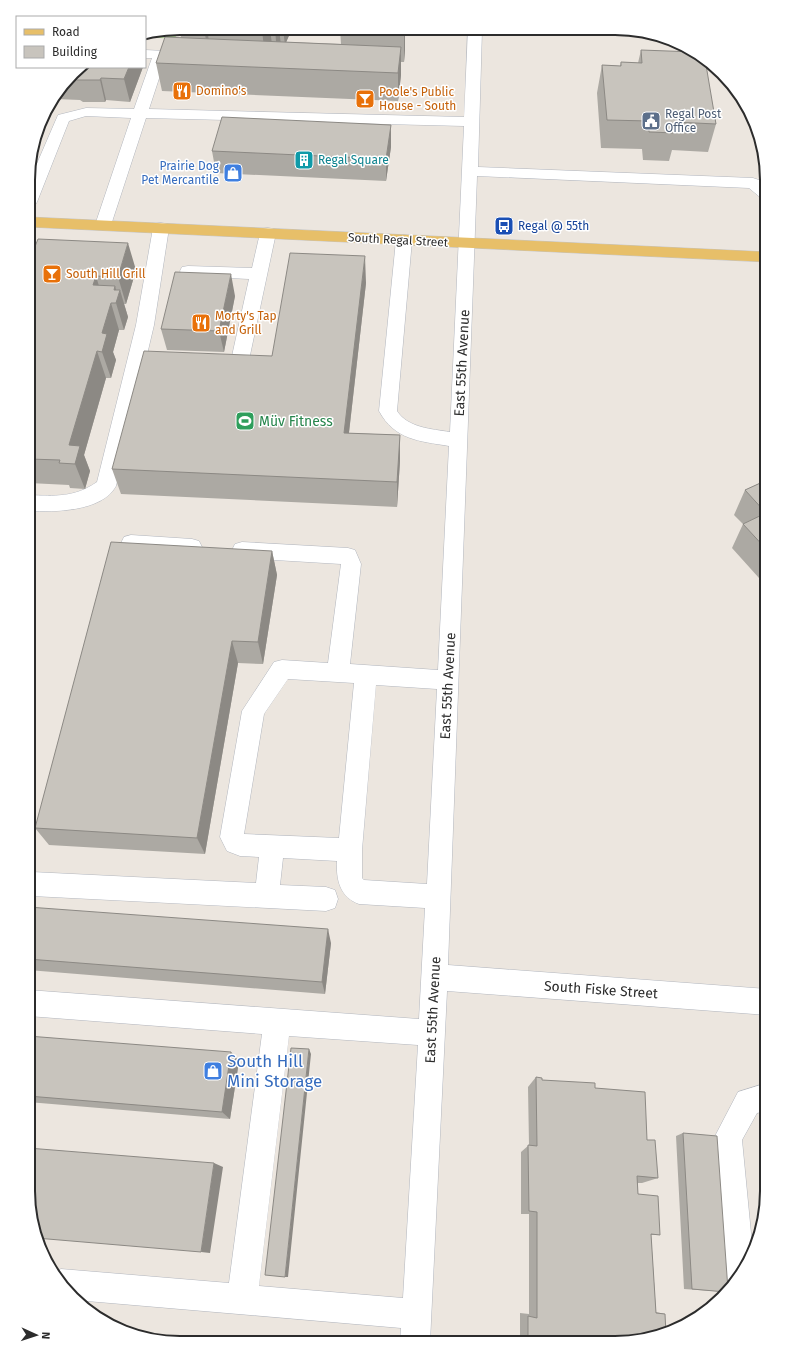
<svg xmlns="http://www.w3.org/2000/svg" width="795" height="1371" viewBox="0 0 795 1371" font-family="'Fira Sans',sans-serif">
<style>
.green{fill:#bbdfa0}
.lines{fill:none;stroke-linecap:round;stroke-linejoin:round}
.minor-casing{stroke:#b2b6be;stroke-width:1}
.major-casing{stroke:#c4c4c4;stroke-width:1}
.minor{fill:#fff;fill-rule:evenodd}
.major{fill:#e7bf69;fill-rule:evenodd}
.wall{fill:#aca9a3}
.shaded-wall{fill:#8c8984}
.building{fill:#c8c4bd;stroke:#8c8984}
.labels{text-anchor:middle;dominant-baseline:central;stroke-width:3;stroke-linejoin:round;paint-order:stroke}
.far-food-label{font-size:12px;fill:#c56008;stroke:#fff;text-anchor:start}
.far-service-label{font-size:12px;fill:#4e5e75;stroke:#fff;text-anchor:start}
.far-culture-label{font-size:12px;fill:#0d838f;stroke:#fff;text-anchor:start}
.far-shop-label{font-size:12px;fill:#366cbe;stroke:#fff;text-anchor:end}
.far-transit-label{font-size:12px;fill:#164399;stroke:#fff;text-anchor:start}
.far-street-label{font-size:12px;fill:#2c2c2c;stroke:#fff}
.street-label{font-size:14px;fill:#2c2c2c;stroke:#fff}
.leisure-label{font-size:14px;fill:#27864d;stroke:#fff;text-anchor:start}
.near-shop-label{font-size:17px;fill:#366cbe;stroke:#fff;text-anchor:start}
.rim{fill:none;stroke:#2c2c2c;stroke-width:2}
</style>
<rect width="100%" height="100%" fill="#ece6df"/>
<path class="green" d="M179 28 175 39 145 37V35Z"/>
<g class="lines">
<g class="minor-casing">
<path id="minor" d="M468 30H482L478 167 753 178 759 180 767 187V200L761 198 749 188 477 176 448 965 767 989V1015L447 991 430 1342H400L401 1328 75 1300 52 1273 61 1269 229 1283 262 1034 28 1016V990L419 1019 425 908 359 904C340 897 336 880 337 861L283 858 280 885 326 887 335 890 338 899 335 908 326 911 32 896 28 894V874L32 872 256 883 259 857 240 856 227 851 220 837 242 711 274 662 282 660 328 663 341 564 242 558 235 556 232 550 235 544 242 542 348 548 355 550 361 564 350 664 438 670 449 446C419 441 395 440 379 411L396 240 398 236 404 235 410 236 412 240 397 411C408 428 432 429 450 432L464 126 146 118 111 225 109 229 103 230 97 229 95 225 131 118 86 116 69 121 37 202 35 205 29 207V182L58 115 86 108 134 109 152 58H145V50L165 51 167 54 149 109 464 117ZM288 679 354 683 339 838 244 834 264 714ZM376 685 437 689 427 884 364 880 362 878V850ZM289 1036 418 1045 403 1298 259 1286Z
M161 223 167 224 169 228 154 325 116 486C102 512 54 512 29 511V495C55 496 74 498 97 482L136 325 153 228 155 224Z
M268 228 274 229 276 233 246 374 243 379 237 380 231 379 228 374 249 279 188 276 182 275 180 271 182 267 188 266 252 268 260 233 262 229Z
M131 535 192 539 199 541 202 547 199 553 192 555 131 551 124 549 121 543 124 537Z
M767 1083V1111L757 1113 742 1140 753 1254 732 1287 725 1276 714 1138 738 1092Z"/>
</g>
<g class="major-casing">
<path id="major" d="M29 217 767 252V262L29 227Z"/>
</g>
<use href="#minor" class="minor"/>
<use href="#major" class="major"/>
</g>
<path class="wall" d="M180 28 291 29V31L286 42 341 44 340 29H407V31H405V50L404 62H401V75L398 101 162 91 156 63 181 38Z
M641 50 716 124 708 152 672 150 669 161 643 160 642 149 601 148 597 93 602 65 620 66 621 62 638 63Z
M79 67H143L130 102 106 100 105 102H83L80 100 56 99V97Z
M391 125V147L386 181 216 173 212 151Z
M29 249 136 270 126 304H124L128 317 124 330H119L113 352 116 360 111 378H106L84 455 90 471 85 489 70 488 69 485 29 483Z
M366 283 349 433 400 435V461L397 507 121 494 112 469 272 356Z
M235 296 224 352 167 350 161 329Z
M767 480V581L763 577 759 578 732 548 743 524 734 515 745 490Z
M272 551 277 575 263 664 238 663 205 854 49 845 35 828Z
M28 907 331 943 325 994 28 970Z
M28 1036 239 1061 230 1119 28 1102Z
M536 1077 542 1080 595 1088 647 1140 658 1178 642 1183H638V1194L660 1235H651L656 1312 665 1314 615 1343H520V1313L529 1314V1214H521V1152L529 1145 528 1087Z
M683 1133 726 1292 684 1289 676 1136Z
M145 1338 189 1342H160Z"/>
<path class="shaded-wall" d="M204 28H207L211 55 209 59Z
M263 29H270L273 52 266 66 262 30Z
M275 29H279L281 45 277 53Z
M283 29H291V31L285 45Z
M404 29H405V50L404 62Z
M401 47V75L398 101V73Z
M129 67H143L130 102 124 79Z
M101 78 106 100 105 102 100 80Z
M391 125V147L386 181V159Z
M128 243 136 270 126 304 118 277Z
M365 256 366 283 346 458 344 433Z
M231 274 235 296 224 352 219 331Z
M96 276 104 303 93 285Z
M115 286 118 297 120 290 128 317 124 330 116 303 114 290Z
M111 303 119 330 113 352 116 360 111 378 102 352V333Z
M97 351 106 378 84 455 90 471 85 489 75 464 69 445Z
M400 435V461L397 507V482Z
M272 551 277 575 263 664 258 642Z
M767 563V568L763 577 759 578Z
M232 641 238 663 205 854 197 838Z
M328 929 331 943 325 994 322 982Z
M309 1049 311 1054 288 1277H285Z
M231 1052 239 1061 230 1119 222 1112Z
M214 1163 223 1167 210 1253 201 1252Z"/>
<path class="building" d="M253 28 263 29 262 30Z
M165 37 401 47 398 73 156 63Z
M641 50 695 52 705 59 716 124 675 122 676 133 649 132V121L607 120 602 65 621 66V62L642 63Z
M79 67H129L124 79 101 78 100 80H77L74 77H71Z
M222 117 391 125 386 159 212 151Z
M38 239 128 243 118 277 96 276 93 285 115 286 114 290H120L116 303H111L102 333 107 334 102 352 97 351 69 445 80 446 75 464 59 463 60 460 29 459V249H34Z
M290 253 365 256 344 433 400 435 397 482 112 469 144 351 272 356Z
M175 272 231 274 219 331 161 329Z
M767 480V550L743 524 766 513 745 490Z
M111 542 272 551 258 642 232 641 197 838 35 828Z
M28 907 328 929 322 982 28 959Z
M28 1036 231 1052 222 1112 28 1096Z
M291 1048 309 1049 285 1277 265 1275Z
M536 1077 542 1078V1080L595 1083V1088L645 1092 647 1140H655L658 1178 637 1176 638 1194 658 1196 660 1235 651 1234 656 1313 665 1314 666 1334 664 1335 615 1343H528V1316L537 1318V1212L529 1211 528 1145 537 1146Z
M683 1133 717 1136 728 1290 726 1292 692 1289Z
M28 1148 214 1163 201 1252 36 1238 28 1191Z"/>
<defs>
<g id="restaurant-square" transform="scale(1)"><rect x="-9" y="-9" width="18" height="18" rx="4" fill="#e8710a" stroke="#fff"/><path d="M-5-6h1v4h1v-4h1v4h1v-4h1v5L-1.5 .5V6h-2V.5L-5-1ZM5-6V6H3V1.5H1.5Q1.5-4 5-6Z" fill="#fff"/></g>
<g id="bar-square" transform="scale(1)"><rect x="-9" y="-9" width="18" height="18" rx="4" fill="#e8710a" stroke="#fff"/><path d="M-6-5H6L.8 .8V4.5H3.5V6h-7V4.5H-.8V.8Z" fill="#fff"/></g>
<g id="civic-square" transform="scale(1)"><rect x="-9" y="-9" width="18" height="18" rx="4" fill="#5c6f8a" stroke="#fff"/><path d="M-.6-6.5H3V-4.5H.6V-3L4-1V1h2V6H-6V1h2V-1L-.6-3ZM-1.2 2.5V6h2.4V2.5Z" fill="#fff"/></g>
<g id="building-square" transform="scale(1)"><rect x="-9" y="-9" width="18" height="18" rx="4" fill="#0f9aa8" stroke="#fff"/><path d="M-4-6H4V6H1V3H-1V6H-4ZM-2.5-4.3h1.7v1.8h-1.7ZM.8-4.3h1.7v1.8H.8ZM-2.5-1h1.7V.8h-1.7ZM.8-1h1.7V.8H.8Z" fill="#fff"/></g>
<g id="shop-square" transform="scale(1)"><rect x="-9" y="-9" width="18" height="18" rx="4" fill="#3f7fe0" stroke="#fff"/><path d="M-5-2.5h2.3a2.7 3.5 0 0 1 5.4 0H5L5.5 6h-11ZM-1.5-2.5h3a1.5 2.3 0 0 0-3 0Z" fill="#fff"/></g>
<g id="bus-square" transform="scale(1)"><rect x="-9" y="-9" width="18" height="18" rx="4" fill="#1a4fb4" stroke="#fff"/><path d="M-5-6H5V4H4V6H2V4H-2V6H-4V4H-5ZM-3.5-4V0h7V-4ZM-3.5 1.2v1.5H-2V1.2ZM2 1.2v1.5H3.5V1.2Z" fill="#fff"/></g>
<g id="stadium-square" transform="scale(1)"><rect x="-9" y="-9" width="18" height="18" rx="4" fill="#2e9e5b" stroke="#fff"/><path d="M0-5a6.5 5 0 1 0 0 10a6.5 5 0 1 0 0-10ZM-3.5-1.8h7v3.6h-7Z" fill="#fff"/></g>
</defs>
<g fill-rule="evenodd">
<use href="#restaurant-square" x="182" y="91"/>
<use href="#bar-square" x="365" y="99"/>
<use href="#civic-square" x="651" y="121"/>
<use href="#building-square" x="304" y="160"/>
<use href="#shop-square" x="233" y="173"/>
<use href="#bus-square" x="504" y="226"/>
<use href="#bar-square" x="52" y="274"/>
<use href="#restaurant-square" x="201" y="323"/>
<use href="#stadium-square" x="245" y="421"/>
<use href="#shop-square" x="213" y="1071"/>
</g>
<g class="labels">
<g class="far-food-label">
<text x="196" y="91">Domino's</text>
<text x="379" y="92">Poole's Public<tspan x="379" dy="14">House - South</tspan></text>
<text x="66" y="274">South Hill Grill</text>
<text x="215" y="316">Morty's Tap<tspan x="215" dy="14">and Grill</tspan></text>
</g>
<g class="far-service-label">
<text x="665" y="114">Regal Post<tspan x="665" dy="14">Office</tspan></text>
</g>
<g class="far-culture-label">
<text x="318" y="160">Regal Square</text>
</g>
<g class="far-shop-label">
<text x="219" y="166">Prairie Dog<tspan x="219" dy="14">Pet Mercantile</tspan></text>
</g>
<g class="far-transit-label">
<text x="518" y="226">Regal @ 55th</text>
</g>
<g class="far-street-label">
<text transform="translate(398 240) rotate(3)">South Regal Street</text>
</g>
<g class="street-label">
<text transform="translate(462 363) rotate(-87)">East 55th Avenue</text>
<text transform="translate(448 686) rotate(-87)">East 55th Avenue</text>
<text transform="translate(601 990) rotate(4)">South Fiske Street</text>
<text transform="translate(433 1010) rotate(-87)">East 55th Avenue</text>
</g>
<g class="leisure-label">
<text x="259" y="421">Müv Fitness</text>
</g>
<g class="near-shop-label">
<text x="227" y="1061">South Hill<tspan x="227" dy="20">Mini Storage</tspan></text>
</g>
</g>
<path d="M0 0H795V1371H0ZM180 35H615A145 145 0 0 1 760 180V1191A145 145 0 0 1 615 1336H180A145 145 0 0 1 35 1191V180A145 145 0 0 1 180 35Z" fill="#fff" fill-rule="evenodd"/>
<path class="rim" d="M180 35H615A145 145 0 0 1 760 180V1191A145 145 0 0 1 615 1336H180A145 145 0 0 1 35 1191V180A145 145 0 0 1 180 35Z"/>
<rect x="16" y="16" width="130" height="52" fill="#ffffff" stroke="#ababab"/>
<rect x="24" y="29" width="20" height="6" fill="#e7bf69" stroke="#ababab"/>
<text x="52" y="36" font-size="12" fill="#2c2c2c">Road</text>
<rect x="24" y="46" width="20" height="12" fill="#c8c4bd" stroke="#ababab"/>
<text x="52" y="56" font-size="12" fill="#2c2c2c">Building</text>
<g transform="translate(36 1335) rotate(93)" stroke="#ffffff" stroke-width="3" paint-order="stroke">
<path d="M0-3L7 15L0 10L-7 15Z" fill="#2c2c2c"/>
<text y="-6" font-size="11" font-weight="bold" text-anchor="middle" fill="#2c2c2c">N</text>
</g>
</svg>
